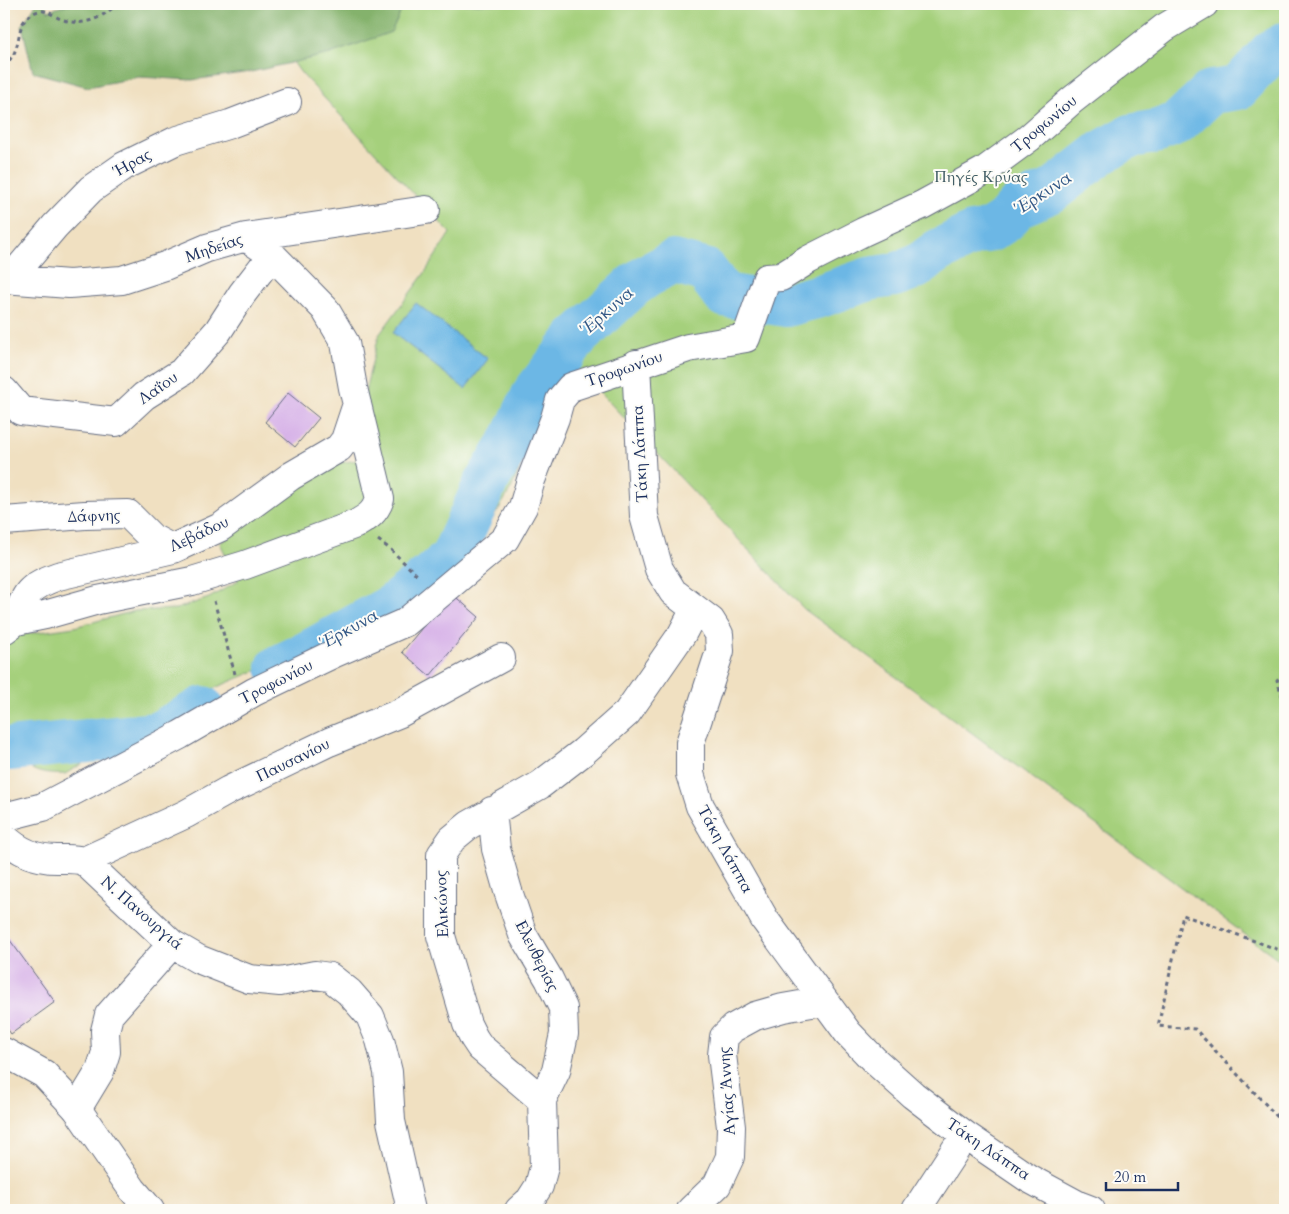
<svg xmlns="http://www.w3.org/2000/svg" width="1289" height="1214" viewBox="0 0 1289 1214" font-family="Cardo,serif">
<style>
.green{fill:#a5d07c;stroke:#60806d}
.forest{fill:#84b26c;stroke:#507065}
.water{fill:#6cb7e5;stroke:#4473a2}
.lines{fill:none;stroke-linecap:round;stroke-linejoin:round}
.river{stroke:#6cb7e5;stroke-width:44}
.building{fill:#d7b2e8}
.minor-casing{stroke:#666d81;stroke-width:30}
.major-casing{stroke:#666d81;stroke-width:30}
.path{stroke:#666d81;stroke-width:3;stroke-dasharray:4 4;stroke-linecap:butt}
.minor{stroke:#fff;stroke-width:28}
.major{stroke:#fff;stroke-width:28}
.labels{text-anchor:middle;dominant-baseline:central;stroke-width:4;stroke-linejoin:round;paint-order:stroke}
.street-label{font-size:16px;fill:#1b2f5e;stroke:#fdfcf7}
.park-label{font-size:16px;fill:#445f67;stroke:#fdfcf7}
.water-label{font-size:18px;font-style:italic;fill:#335886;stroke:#fdfcf7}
</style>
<rect width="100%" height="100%" fill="#fdfcf7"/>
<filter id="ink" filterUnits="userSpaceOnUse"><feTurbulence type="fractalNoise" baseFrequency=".02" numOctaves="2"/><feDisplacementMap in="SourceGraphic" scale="10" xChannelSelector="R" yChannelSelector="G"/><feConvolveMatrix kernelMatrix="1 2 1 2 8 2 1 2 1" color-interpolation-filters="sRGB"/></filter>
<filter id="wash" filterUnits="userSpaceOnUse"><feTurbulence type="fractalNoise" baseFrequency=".0096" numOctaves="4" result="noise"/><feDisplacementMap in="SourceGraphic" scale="20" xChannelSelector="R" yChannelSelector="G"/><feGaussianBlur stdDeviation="1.12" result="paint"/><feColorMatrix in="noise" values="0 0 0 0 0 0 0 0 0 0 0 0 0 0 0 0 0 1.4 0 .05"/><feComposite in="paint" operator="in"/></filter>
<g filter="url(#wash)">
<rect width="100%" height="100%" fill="#f0e0c1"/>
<path class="green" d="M251 4H1285V964L804 609 577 368 554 387 511 489 481 538 446 573 405 607 372 626 248 674 196 696 65 774C34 776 28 767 4 749V641L19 635 74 627 135 611 176 609 209 598 238 581 220 543 252 518 332 464 358 460 366 387 379 335 424 274 450 233 301 73Z"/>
<path class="forest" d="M36 4H45L48 11 68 4H407L404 5 391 32 330 54 251 72 192 80 139 77 88 87 33 72 22 26Z"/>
<path class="water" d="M416 303 488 359 465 389 393 333Z"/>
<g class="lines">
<path class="river" d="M278 667 307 653 392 606 451 559 486 482 513 438 534 393 578 336 634 285 647 276 673 262 705 270 724 295 786 305 820 296 869 279 894 275 916 267 938 251 972 234 991 230 1005 221 1018 206 1052 191 1102 152 1131 136 1158 131 1177 124 1211 92 1238 88 1272 51 1285 44
M9 749 157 734 203 708"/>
</g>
<g id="blocks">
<path class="building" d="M288 393 319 418 295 447 265 422Z
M451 593 479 617 430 676 402 652Z
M4 932 55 1002 11 1034 4 1024Z"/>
</g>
</g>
<g filter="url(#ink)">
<use href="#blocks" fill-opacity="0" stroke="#666d81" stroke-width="1"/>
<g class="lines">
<g class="minor-casing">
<path id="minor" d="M11 278 55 226 91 189 124 166 175 141 230 124 287 102
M4 279 69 284 122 280 165 266 207 248 246 237 426 210
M636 364 644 516 659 569 673 592 711 621 719 634 720 651 690 743V774L700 806 765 920 848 1033 874 1060 913 1095 965 1135 1028 1178 1078 1205 1091 1210
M4 391 21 411 116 422 144 396 182 372 218 331 242 294 272 255
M4 521 85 515 128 514 152 538 173 549
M16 621C26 592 28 587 58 576L173 549 221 527 291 476 339 448 345 440 357 404
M4 630 16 621 45 615 98 600 192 581 245 565 356 524C368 517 375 513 380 499L353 388 345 343 325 309 272 255 246 237
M492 811 496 849 508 891 523 935 549 979 563 1008 564 1034 556 1071 542 1100
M4 817 43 807 180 735 254 692 335 653 406 622 505 539 523 507 531 480 555 418 560 400 571 387 688 348 746 338 767 278 781 277 808 260 863 232 922 205 984 171 1029 138 1071 101 1164 28 1204 4
M4 837C19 852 36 859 57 859 67 859 74 858 84 861L172 944 198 959 249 979 280 982 315 975 330 977 349 992 370 1016 380 1040 388 1072 391 1121 411 1210
M84 861 186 814 229 790 329 742 400 713 501 658
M77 1109 100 1071 106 1052 105 1031 109 1015 172 944
M519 1210 530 1200 539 1186 544 1167 542 1100 480 1047 474 1038 467 1024 441 936V855L452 839 469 825 540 785 583 752 627 713 682 634 695 609
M691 1210 717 1185 730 1157 731 1127 722 1055 724 1037 733 1028 755 1016 783 1008 823 1001
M916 1210 965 1135"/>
</g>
<g class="major-casing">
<path id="major" d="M4 1052 44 1074 77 1109 132 1189 150 1210"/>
</g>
<path class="path" d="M4 67C7 62 13 57 15 51 20 40 18 24 29 16 45 4 50 16 64 20 84 27 102 18 117 4
M378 540 390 549 419 577
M214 601 235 674
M1285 674 1277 680 1285 705
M1285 952 1183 915 1158 1026 1195 1029 1285 1125"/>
<use href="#minor" class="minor"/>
<use href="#major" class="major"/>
</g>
</g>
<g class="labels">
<g class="street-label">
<text transform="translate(1044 124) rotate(-40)">Τροφωνίου</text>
<text transform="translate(132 163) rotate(-29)">Ήρας</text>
<text transform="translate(214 248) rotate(-19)">Μηδείας</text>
<text transform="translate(624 369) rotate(-19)">Τροφωνίου</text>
<text transform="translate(158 388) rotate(-35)">Λαΐου</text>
<text transform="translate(640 454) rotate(-93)">Τάκη Λάππα</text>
<text transform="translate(94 516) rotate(-2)">Δάφνης</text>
<text transform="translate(199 534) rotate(-25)">Λεβάδου</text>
<text transform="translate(276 682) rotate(-27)">Τροφωνίου</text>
<text transform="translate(293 760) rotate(-26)">Παυσανίου</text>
<text transform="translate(725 849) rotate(61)">Τάκη Λάππα</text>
<text transform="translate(442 904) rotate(-92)">Ελικώνος</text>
<text transform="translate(142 913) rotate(41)">Ν. Πανουργιά</text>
<text transform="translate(537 956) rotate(63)">Ελευθερίας</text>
<text transform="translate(727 1091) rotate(-94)">Αγίας Άννης</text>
<text transform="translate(988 1149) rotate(34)">Τάκη Λάππα</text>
</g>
<g class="park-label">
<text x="981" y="177">Πηγές Κρύας</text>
</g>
<g class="water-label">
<text transform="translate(1043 193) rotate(-33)">Έρκυνα</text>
<text transform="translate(607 311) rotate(-41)">Έρκυνα</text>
<text transform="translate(349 629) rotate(-29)">Έρκυνα</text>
</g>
</g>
<rect width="1289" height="1214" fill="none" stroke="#fdfcf7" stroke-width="20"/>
<path d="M1106 1182v8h72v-8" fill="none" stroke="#1b2f5e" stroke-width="2.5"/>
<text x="1114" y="1182" font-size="15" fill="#1b2f5e" stroke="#fdfcf7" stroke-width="4" paint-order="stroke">20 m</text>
</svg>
